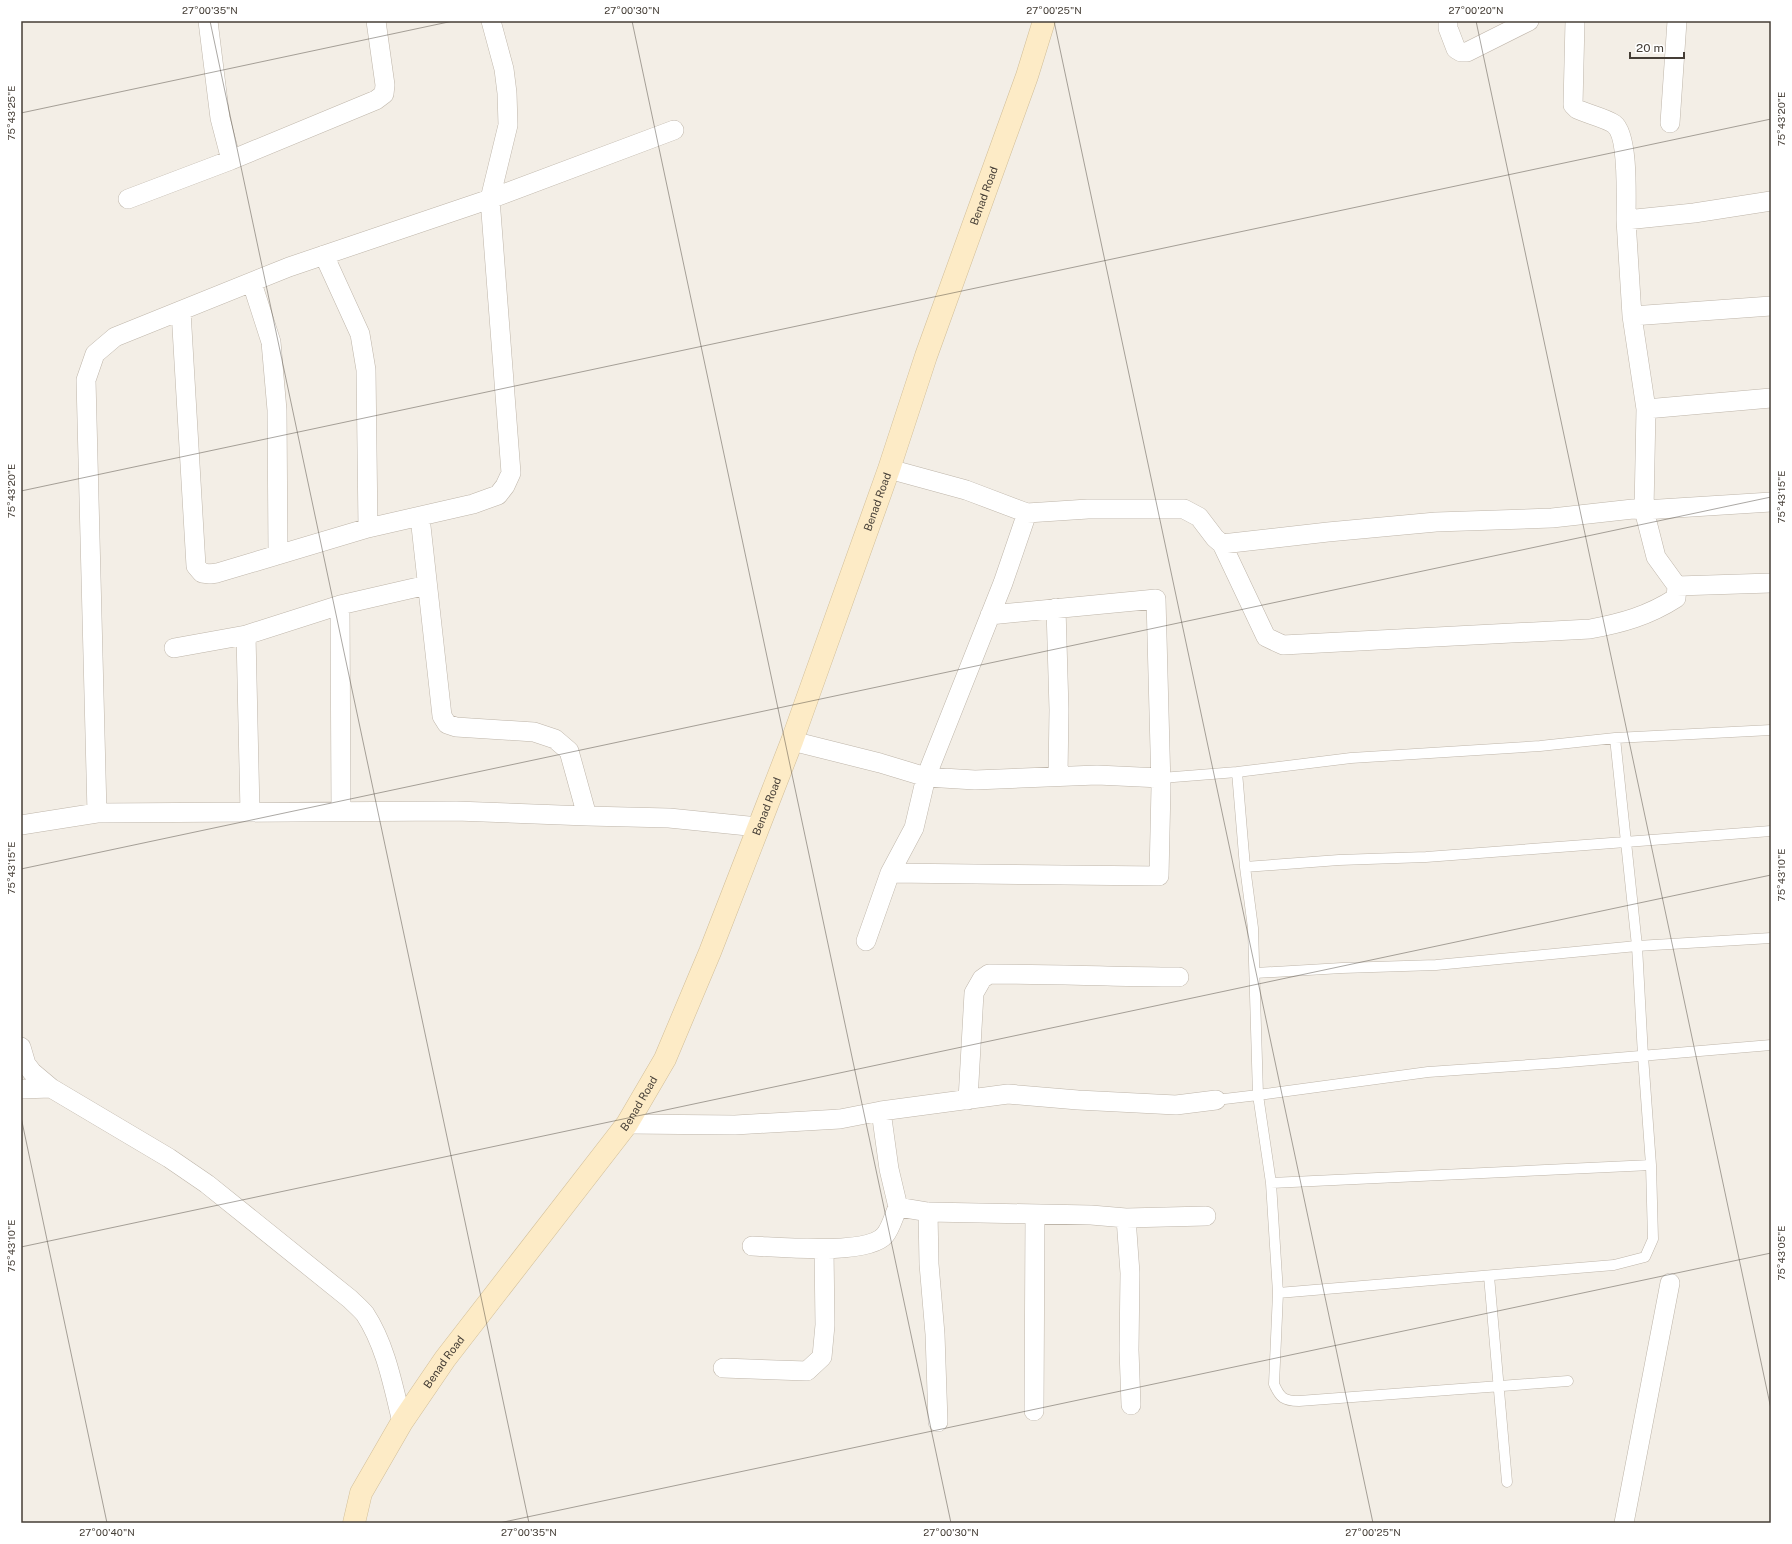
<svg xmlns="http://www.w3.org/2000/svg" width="1792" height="1544" viewBox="0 0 1792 1544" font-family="'Public Sans',sans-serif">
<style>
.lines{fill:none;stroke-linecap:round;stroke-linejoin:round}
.service-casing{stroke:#beb5a9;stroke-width:11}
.minor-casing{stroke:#beb5a9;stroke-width:20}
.secondary-casing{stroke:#d1be98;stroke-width:23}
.service{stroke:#fff;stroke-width:10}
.minor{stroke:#fff;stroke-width:19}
.secondary{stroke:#fdebc6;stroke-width:22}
.ticks{fill:none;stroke:#453e36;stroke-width:1;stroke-opacity:0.45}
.labels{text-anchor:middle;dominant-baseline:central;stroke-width:4;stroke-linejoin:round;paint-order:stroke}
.street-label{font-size:11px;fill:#453e36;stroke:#fff}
.neatline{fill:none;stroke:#453e36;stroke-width:1.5}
.ticks-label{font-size:10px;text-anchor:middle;fill:#453e36}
</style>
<rect width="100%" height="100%" fill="#f3eee6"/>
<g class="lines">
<g class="service-casing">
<path id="service" d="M1161 778 1237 772 1351 758 1540 746 1615 738 1771 730
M1245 867 1339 860 1426 857 1771 831
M1255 973 1342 968 1436 965 1637 946 1771 938
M1216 1100 1258 1095 1253 928 1245 867 1237 772
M1271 1183 1651 1165
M1489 1276 1507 1482
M1278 1293 1614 1265 1645 1257 1653 1239 1651 1165 1643 1056 1637 946 1615 738
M1568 1381 1299 1401C1284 1401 1280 1398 1274 1384L1278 1293 1271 1183 1258 1095 1428 1072 1557 1063 1771 1045"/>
</g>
<g class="minor-casing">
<path id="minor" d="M208 21 220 118 231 160
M1448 21V28L1456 49 1461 52H1467L1529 21
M1575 21 1573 105 1577 109C1587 114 1605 118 1614 124 1629 135 1626 201 1626 220
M1670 123 1677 21
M128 199 231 160 376 100 384 94 385 85 376 21
M324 255 360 334 366 370 368 528
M252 283 271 342 277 410 278 555
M181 311 196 566 202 573 210 574 217 573 368 528 473 504 498 495 505 486 511 473 490 199 508 125 507 93 504 69 491 21
M1632 316 1771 306
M1646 409 1771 398
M889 469 966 490 1027 513 1003 583 926 777 975 780 1097 775 1161 778
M1027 513 1088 509H1184L1199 517 1215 538 1222 544 1328 532 1436 522 1552 518 1633 509 1644 510 1771 502
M420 517 442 716 447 724 456 727 534 732 555 739 569 751 587 816
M1222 544 1266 637 1283 645 1590 629C1622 623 1648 616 1676 598L1677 586 1656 557 1644 510 1646 409 1632 316 1626 220 1694 213 1771 201
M1677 586 1771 583
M340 605 341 811
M1056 608 1059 710 1058 776
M246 635 250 812
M174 648 246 635 340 605 427 585
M792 741 880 763 926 777 914 828 890 873 866 941
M97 813 86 380 95 354 115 337 289 267 490 199 674 130
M21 825 97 813 456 811 587 816 669 818 758 827
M890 873 1159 876 1161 787 1156 599 990 615
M21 1047 26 1064 32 1072 51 1088 169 1158 207 1184 350 1299C355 1304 361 1309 365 1314 386 1346 393 1386 402 1422
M21 1089 51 1088
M968 1100 974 993 982 979 989 974C1053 974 1116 977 1179 977
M881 1111 1008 1094 1078 1100 1176 1105 1216 1100
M627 1124 735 1125 840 1119 881 1111 889 1169 898 1207 928 1212 1091 1215 1126 1218 1206 1216
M928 1212 929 1264 935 1334 938 1422
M1126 1218 1130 1273 1129 1350 1131 1405
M752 1246C779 1247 868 1256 885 1235 891 1228 894 1215 898 1207
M723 1368 807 1371 822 1357 825 1325 824 1249
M1034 1411 1035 1214
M1624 1523 1670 1283"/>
</g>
<g class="secondary-casing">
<g id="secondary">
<path id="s1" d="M354 1523 361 1493 402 1422 445 1359 627 1124 665 1059 710 952 792 741 889 469 926 356 1027 76 1044 21"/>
</g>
</g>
<use href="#service" class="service"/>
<use href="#minor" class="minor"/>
<use href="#secondary" class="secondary"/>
</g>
<path class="ticks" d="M210 21 529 1523M632 21 951 1523M1054 21 1373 1523M1476 21 1771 1409M21 113 453 21M21 491 1771 119M21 869 1771 497M21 1117 107 1523M21 1247 1771 875M499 1523 1771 1253"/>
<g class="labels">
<g class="street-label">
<text stroke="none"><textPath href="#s1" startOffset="1482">Benad Road</textPath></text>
<text stroke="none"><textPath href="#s1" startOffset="1158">Benad Road</textPath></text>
<text stroke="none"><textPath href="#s1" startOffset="834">Benad Road</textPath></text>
<text stroke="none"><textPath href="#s1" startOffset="510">Benad Road</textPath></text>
<text stroke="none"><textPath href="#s1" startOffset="186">Benad Road</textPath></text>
</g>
</g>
<rect width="1792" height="1544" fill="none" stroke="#ffffff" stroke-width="44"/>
<path d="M1630 52v6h54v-6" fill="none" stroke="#453e36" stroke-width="2"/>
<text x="1636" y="52" font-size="12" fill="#453e36" stroke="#ffffff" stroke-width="3" paint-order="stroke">20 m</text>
<rect x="22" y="22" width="1748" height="1500" class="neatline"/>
<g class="ticks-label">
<text x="210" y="14">27°00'35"N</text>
<text x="632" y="14">27°00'30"N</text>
<text x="1054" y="14">27°00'25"N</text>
<text x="1476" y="14">27°00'20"N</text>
<text transform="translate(11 113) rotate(-90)" y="4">75°43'25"E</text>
<text transform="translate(1781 119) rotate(-90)" y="4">75°43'20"E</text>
<text transform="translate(11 491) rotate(-90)" y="4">75°43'20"E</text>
<text transform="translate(1781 497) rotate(-90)" y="4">75°43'15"E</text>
<text transform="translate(11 868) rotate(-90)" y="4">75°43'15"E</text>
<text transform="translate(1781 875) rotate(-90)" y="4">75°43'10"E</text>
<text transform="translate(11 1246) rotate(-90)" y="4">75°43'10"E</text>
<text transform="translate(1781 1253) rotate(-90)" y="4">75°43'05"E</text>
<text x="107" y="1536">27°00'40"N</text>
<text x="529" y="1536">27°00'35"N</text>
<text x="951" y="1536">27°00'30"N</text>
<text x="1373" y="1536">27°00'25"N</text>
</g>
</svg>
